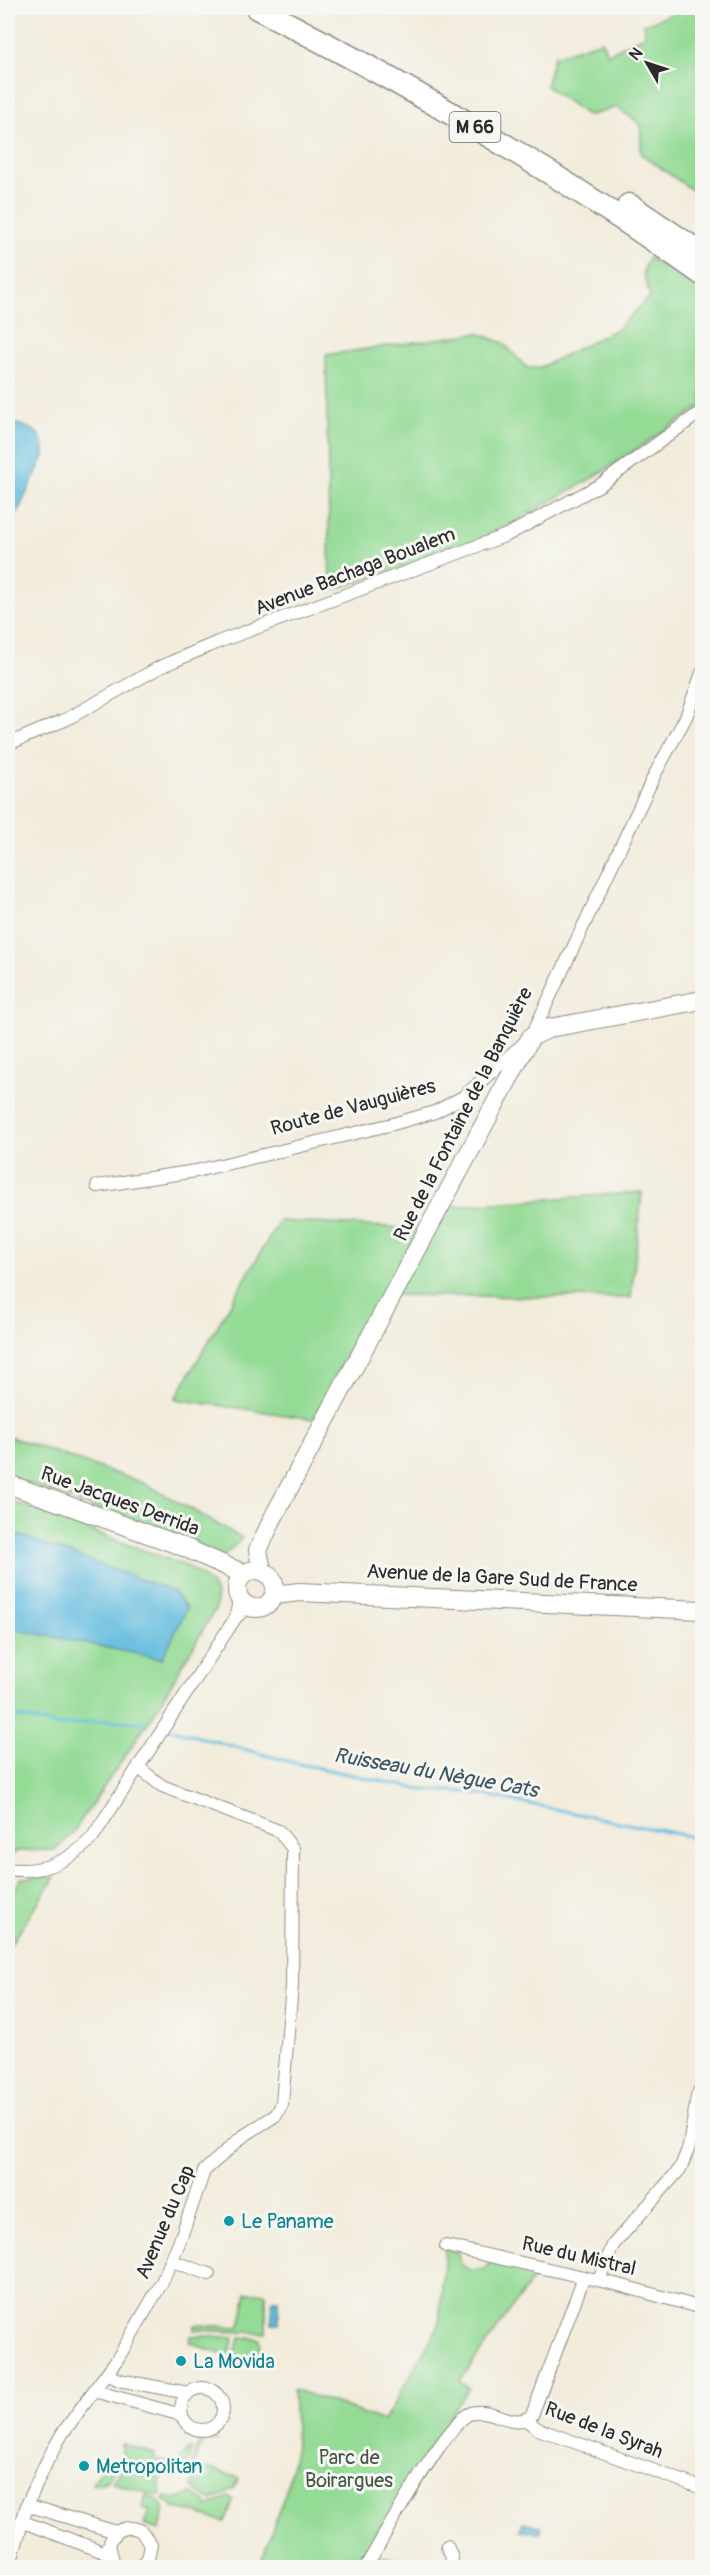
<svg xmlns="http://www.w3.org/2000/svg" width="710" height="2575" viewBox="0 0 710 2575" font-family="Pangolin,sans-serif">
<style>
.green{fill:#94db96;stroke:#608360;stroke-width:1.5}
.water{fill:#62bcdf;stroke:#467485;stroke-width:1.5}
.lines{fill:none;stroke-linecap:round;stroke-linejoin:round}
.stream{stroke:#62bcdf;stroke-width:3}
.street-casing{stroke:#8e8c83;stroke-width:14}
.secondary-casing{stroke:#8e8c83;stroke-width:20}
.highway-casing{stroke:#8e8c83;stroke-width:25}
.street{stroke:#fff;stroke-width:12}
.secondary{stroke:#fff;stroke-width:18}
.highway{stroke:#fff;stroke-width:22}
.culture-dot{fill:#0f9aa8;stroke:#f6f6f2;stroke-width:2}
.labels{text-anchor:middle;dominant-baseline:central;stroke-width:6;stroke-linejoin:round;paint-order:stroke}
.shield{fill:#f6f6f2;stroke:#686867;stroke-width:1.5}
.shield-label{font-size:18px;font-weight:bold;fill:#2b2b2b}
.street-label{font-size:20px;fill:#2b2b2b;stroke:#f6f6f2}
.culture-label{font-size:20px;fill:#0d838f;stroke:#f6f6f2;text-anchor:start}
.park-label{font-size:20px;fill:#455746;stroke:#f6f6f2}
.water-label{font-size:21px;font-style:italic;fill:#3c5661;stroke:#f6f6f2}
</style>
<rect width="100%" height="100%" fill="#f6f6f2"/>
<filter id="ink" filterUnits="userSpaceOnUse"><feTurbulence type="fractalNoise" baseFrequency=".0167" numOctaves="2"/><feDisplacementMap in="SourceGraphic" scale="12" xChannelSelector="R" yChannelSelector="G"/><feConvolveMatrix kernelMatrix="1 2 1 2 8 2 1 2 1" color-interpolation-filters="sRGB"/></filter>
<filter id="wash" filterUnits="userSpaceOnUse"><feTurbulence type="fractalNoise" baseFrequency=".008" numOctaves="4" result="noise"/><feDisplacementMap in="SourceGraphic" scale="24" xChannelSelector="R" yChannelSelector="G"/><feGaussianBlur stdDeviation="1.35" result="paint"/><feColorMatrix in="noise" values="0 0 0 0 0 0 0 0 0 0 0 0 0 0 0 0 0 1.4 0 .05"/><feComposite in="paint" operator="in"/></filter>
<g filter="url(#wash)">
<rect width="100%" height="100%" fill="#f2ecdb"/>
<path class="green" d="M689 8H702V197L641 154V125L617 107 588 116 546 86 554 56 602 41 607 54 645 35 644 24Z
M648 258 702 286V406L594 477 486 538 330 591 326 355 478 333 503 343 527 368 541 367 617 329 650 297 643 272Z
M642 1192 631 1298 394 1295 442 1207Z
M279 1221 420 1229 337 1372 313 1419 175 1399Z
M8 1436 146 1484 242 1538 224 1556 8 1476Z
M8 1500 186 1566C204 1578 220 1585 216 1608L153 1715 71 1835 54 1850 17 1851 8 1859Z
M55 1877 8 1948V1889L15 1890 21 1878Z
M445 2249 457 2252 461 2265 471 2270 484 2269 492 2260 538 2271 460 2381 469 2388 358 2560 356 2567 259 2568 286 2491 296 2446 293 2389 384 2421 439 2325Z
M247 2293H266V2333L194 2330 195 2325 240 2327Z
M191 2336 234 2337 228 2357 189 2342Z
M240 2337 260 2339 262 2367 231 2360Z
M201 2436 219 2441 205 2439 194 2464 240 2478 234 2489 212 2501 192 2486 194 2479 190 2470Z
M121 2443 155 2454 154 2459 176 2464 189 2449 192 2450 186 2468C180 2469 172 2472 167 2470 146 2464 139 2457 117 2471L118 2463 123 2457Z
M108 2459 114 2462C114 2476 107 2485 92 2484Z
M145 2465 161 2470 163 2474 159 2479 161 2493 158 2496 112 2483C116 2471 132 2466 145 2465Z
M193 2492 205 2501 208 2508 228 2497 233 2501 225 2522 173 2507 163 2500 165 2497 175 2499Z
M146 2495C169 2504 164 2510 160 2530L144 2525 149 2509 142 2508Z
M378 2556 399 2560 398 2567 369 2568Z"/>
<path class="water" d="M8 421C30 428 45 429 44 456L8 533Z
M8 1531 172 1591 187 1608 162 1659 8 1628Z
M272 2300H278L279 2323H272Z
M523 2522 541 2526 540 2533 520 2530Z"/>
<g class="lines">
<path class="stream" d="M8 1715 59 1726 109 1720 146 1723
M169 1729 295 1763 424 1790 470 1792 702 1839"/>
</g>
</g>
<g filter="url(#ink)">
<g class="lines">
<g class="street-casing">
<path id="street" d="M8 744 67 719 160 667 218 642 507 535 600 485 702 411
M97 1186 196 1171 393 1124 435 1112 463 1097 531 1037 655 774 686 717 702 673
M236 1617 239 1598
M8 1869C42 1874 69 1862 92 1838L236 1617 248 1606
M446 2246 619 2285 702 2308
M172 2261 209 2274
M599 2280 613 2245 680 2169 689 2147 697 2097 702 2085
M107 2374 119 2380 188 2393
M181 2409a21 21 0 1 1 42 0a21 21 0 1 1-42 0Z
M94 2391 182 2415
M526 2420 538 2429 702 2488
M27 2505 116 2532
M21 2521 109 2554
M447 2546 452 2558 450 2568
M9 2568 27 2505 47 2461 62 2434 118 2358 161 2284 179 2243 204 2171 242 2137 276 2115 282 2104 292 1985 293 1849 279 1831 162 1786 139 1768
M121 2568 113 2561 109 2545C114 2530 126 2524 140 2530L151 2544 148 2560 139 2568
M365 2568C382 2540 447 2421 471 2413 492 2406 514 2431 532 2415L584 2277"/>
</g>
<g class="secondary-casing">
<path id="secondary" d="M8 1484 179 1545 244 1574
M237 1589a19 19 0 1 1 38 0a19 19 0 1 1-38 0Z
M262 1570 258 1550 274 1516 531 1037 550 1028 702 1000
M275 1595 299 1592 702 1610"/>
</g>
<g class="highway-casing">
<path id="highway" d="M257 8C412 87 561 174 702 274
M629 205 702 254"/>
</g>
<use href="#street" class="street"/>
<use href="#secondary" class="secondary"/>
<use href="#highway" class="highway"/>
</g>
</g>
<g class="culture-dot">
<circle cx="229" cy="2221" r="6"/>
<circle cx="181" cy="2361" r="6"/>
<circle cx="84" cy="2466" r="6"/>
</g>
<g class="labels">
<rect class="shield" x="449.5" y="112" width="51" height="30" rx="4.5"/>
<g class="shield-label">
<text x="475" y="127">M 66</text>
</g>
<g class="street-label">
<text transform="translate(355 571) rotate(-21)">Avenue Bachaga Boualem</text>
<text transform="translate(353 1107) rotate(-15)">Route de Vauguières</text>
<text transform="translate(463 1114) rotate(-63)">Rue de la Fontaine de la Banquière</text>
<text transform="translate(120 1501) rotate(20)">Rue Jacques Derrida</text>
<text transform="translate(502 1578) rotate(3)">Avenue de la Gare Sud de France</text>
<text transform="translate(165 2222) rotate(-67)">Avenue du Cap</text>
<text transform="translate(579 2256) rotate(13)">Rue du Mistral</text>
<text transform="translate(604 2430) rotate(21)">Rue de la Syrah</text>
</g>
<g class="culture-label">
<text x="241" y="2221">Le Paname</text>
<text x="193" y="2361">La Movida</text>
<text x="96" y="2466">Metropolitan</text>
</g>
<g class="park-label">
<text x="349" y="2457">Parc de<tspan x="349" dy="23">Boirargues</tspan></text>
</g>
<g class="water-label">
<text transform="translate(436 1773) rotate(10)">Ruisseau du Nègue Cats</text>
</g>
</g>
<rect width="710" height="2575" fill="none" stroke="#f6f6f2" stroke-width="30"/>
<g transform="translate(647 63) rotate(309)" stroke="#f6f6f2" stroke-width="4.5" paint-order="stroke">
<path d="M0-4.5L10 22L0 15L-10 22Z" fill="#2b2b2b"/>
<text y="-9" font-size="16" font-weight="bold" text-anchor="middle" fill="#2b2b2b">N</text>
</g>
</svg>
